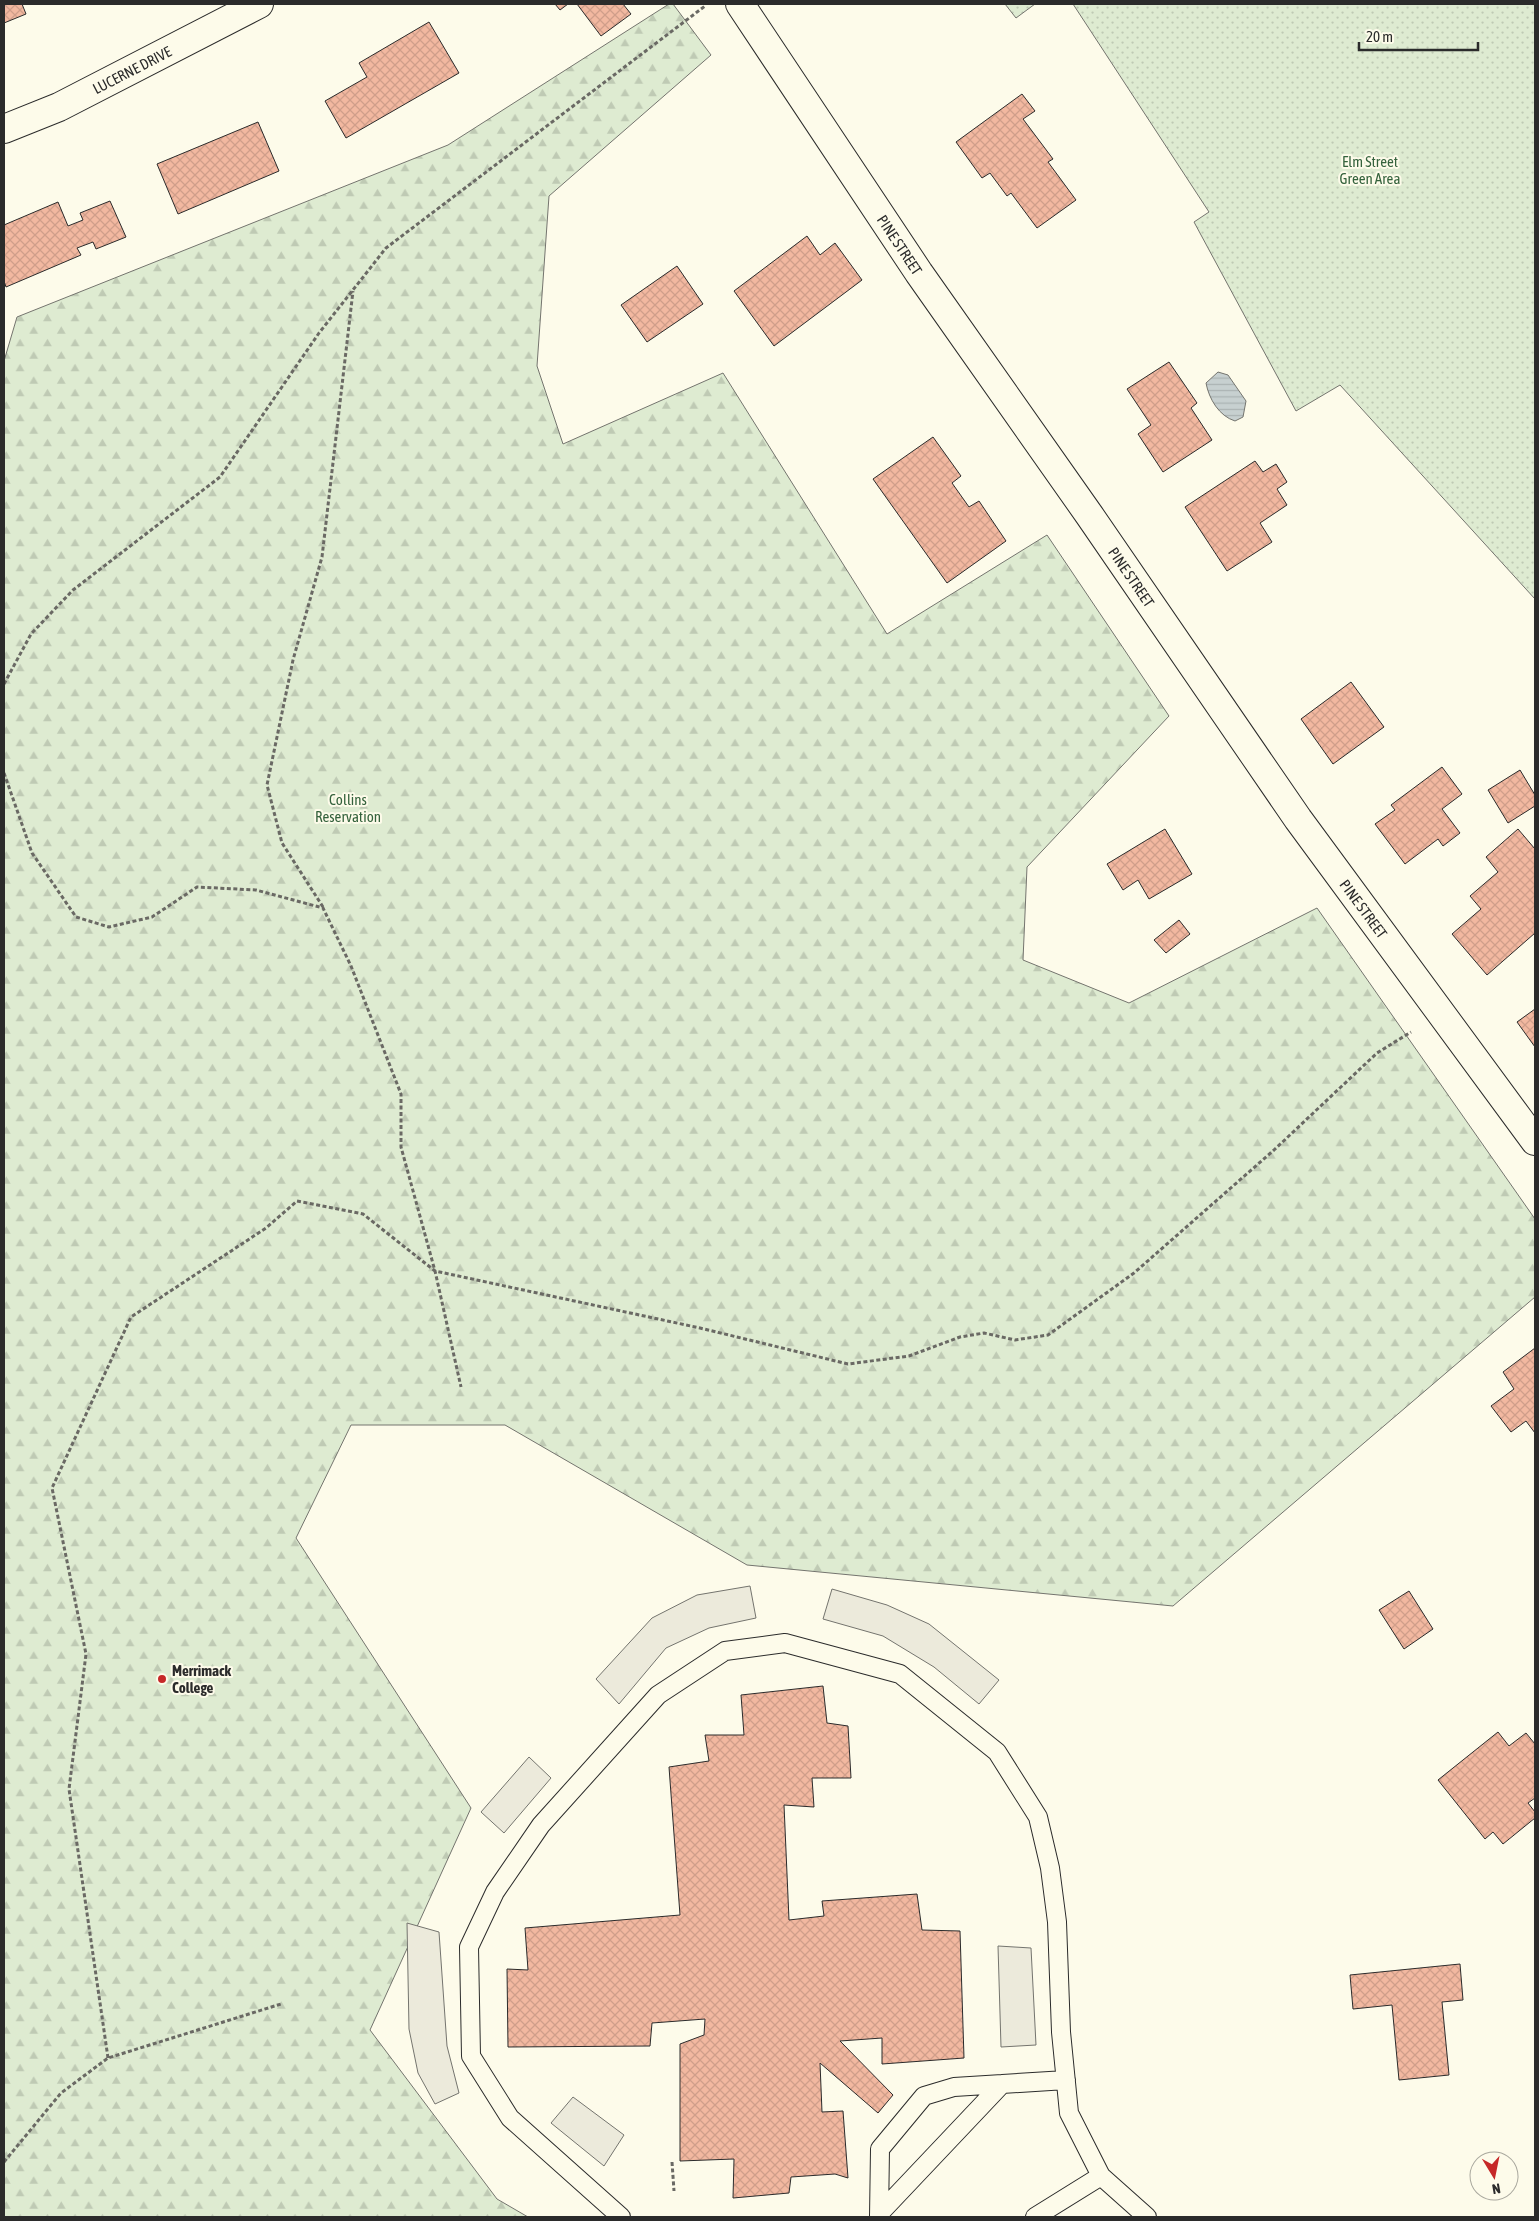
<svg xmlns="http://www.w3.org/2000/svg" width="1539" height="2221" viewBox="0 0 1539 2221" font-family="'Asap Condensed',sans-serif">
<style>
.green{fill:url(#green-dots);stroke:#74746e}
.forest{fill:url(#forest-firs);stroke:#74746e}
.parking{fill:#eceadb;stroke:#74746e}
.water{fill:url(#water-rules);stroke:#74746e}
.building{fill:url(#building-cross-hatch);stroke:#2b2b2b}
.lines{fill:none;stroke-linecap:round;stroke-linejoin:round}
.service-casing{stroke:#2b2b2b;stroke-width:20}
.minor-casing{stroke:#2b2b2b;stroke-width:30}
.path{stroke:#6a6964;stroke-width:3;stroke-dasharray:4 2.5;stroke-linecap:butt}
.service{stroke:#fdfbea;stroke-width:18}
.minor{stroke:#fdfbea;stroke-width:28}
.poi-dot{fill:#c62828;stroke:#fdfbea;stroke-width:2}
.labels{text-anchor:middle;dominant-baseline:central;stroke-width:4;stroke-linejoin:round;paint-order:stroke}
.street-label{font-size:15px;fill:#2b2b2b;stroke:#fdfbea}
.park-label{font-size:15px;fill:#34623c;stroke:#fdfbea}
.poi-label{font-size:15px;font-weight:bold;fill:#2b2b2b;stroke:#fdfbea;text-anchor:start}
</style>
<defs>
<pattern id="green-dots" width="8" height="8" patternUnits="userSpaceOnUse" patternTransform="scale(1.25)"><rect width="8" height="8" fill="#deebd1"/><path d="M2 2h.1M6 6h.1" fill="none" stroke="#bfcab4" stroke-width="1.8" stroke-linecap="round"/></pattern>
<pattern id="forest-firs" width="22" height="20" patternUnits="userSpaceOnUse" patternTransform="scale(1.25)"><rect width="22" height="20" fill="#deebd1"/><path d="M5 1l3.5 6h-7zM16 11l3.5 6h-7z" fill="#bfcab4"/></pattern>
<pattern id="water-rules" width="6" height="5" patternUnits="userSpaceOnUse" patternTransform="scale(1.25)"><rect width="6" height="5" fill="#c7d0d0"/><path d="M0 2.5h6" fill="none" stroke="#abb3b3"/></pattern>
<pattern id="building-cross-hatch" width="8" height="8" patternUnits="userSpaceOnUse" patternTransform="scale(1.25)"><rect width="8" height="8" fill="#f2b8a0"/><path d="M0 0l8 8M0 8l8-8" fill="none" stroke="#d09e8a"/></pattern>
</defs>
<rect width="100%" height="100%" fill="#fdfbea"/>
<path class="green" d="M1005 4H1035L1016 18Z
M1073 4H1535V599L1340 385 1296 411 1194 222 1209 212Z"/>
<path class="forest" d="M669 4H673L711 55 549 196 537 366 563 444 723 373 887 634 1047 535 1169 716 1027 867 1023 960 1129 1003 1317 908 1535 1219V1297L1173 1606 747 1565 505 1425H351L296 1538 471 1808 370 2030 497 2199 528 2217H4V361L17 317 448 145Z"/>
<path class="parking" d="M750 1586 756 1618 709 1628 666 1648 619 1704 596 1679 652 1618 697 1595Z
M832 1589 887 1605 929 1624 999 1680 979 1704 934 1667 883 1636 823 1619Z
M529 1757 551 1778 504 1833 481 1812Z
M407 1923 439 1932 447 2046 459 2093 435 2104 418 2073 409 2029Z
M998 1946 1031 1948 1036 2045 1001 2047Z
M573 2097 624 2135 604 2166 551 2123Z"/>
<path class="water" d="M1218 372 1228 375 1246 401 1243 417 1235 421C1219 416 1209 399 1206 383Z"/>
<path class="building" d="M4 4H22L26 14 4 23Z
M555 4H568L560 10Z
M577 4H623L631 14 601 36Z
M429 22 459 73 346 138 325 101 367 77 359 63Z
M1022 94 1035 111 1023 119 1053 159 1048 162 1076 200 1037 228 1011 193 1007 196 990 173 982 178 956 142Z
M258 122 279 171 178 214 157 164Z
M110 201 126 237 96 249 93 242 77 248 81 255 6 287 4 281V225L58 202 68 226 83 220 80 213Z
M807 236 820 255 835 243 862 280 774 346 734 291Z
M677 266 703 304 647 342 621 305Z
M1169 362 1197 403 1191 408 1212 440 1163 472 1138 434 1151 425 1127 389Z
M933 437 961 476 952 483 969 507 979 501 1006 541 947 583 873 479Z
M1255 461 1263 472 1276 464 1287 482 1277 489 1287 505 1260 523 1272 542 1227 571 1185 507Z
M1351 682 1384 727 1333 764 1301 719Z
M1442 767 1462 794 1442 809 1460 833 1443 846 1438 839 1405 864 1375 824 1395 810 1391 805Z
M1520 770 1535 795V806L1508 823 1488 790Z
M1165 829 1192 874 1149 899 1138 880 1123 890 1107 864Z
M1518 829 1535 849V933L1487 975 1452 934 1481 909 1470 896 1498 872 1486 857Z
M1179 920 1190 934 1166 953 1154 940Z
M1535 1009V1047L1517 1022Z
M1535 1348V1433L1526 1421 1511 1432 1491 1406 1514 1389 1503 1372Z
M1409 1591 1433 1629 1404 1649 1379 1610Z
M823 1686 827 1723 848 1726 851 1778H812L814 1807 784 1805 789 1920 824 1916 822 1901 917 1894 922 1930 960 1931 964 2058 882 2064V2038L840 2041 893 2095 878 2113 820 2063 822 2112 843 2111 848 2178 835 2174 791 2177 789 2193 733 2198 734 2159 680 2161V2044L704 2035 705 2019 652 2023 650 2046 508 2047 507 1969 528 1970 525 1928 680 1915 669 1767 709 1761 705 1735H744L741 1695Z
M1498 1732 1509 1746 1526 1733 1535 1744V1798L1528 1803 1535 1812V1818L1503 1844 1493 1832 1485 1839 1438 1780Z
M1460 1964 1463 2000 1442 2002 1449 2075 1399 2080 1392 2005 1353 2009 1350 1975Z"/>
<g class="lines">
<g class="service-casing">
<path id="service" d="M879 2214 1002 2084
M621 2217 510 2118 471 2056 469 1947 495 1892 541 1825 658 1695 725 1651 785 1643 900 1674 997 1752 1038 1817 1050 1868 1057 1922 1061 2032 1069 2113 1101 2176 1147 2217
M879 2217 880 2149 924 2096 954 2087 1066 2080
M1035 2217 1101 2176"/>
</g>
<g class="minor-casing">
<g id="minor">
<path id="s1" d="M740 4 919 273 1090 516 1298 819 1535 1141"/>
<path id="s2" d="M4 129 59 107 259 4"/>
</g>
</g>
<path class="path" d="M4 684 31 634 73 590 220 477 319 333 386 248 705 6
M4 773 32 853 76 917 109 927 152 917 197 887 256 890 323 908 351 966 401 1094V1147L435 1271 461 1387
M323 907 282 843 267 785 293 660 322 557 353 291
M108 2058 69 1789 86 1654 52 1488 131 1317 266 1228 297 1201 363 1214 435 1271 700 1328 848 1364 909 1356 960 1337 984 1333 1015 1340 1048 1335 1134 1273 1274 1150 1377 1053 1411 1032
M4 2162 61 2093 108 2058 281 2004
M672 2162 674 2191"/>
<use href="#service" class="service"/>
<use href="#minor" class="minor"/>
</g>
<circle class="poi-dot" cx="162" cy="1679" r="5"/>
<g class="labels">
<g class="street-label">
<text stroke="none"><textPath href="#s2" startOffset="141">LUCERNE DRIVE</textPath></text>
<text stroke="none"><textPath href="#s1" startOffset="289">PINE STREET</textPath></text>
<text stroke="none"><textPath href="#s1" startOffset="694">PINE STREET</textPath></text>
<text stroke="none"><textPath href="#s1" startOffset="1099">PINE STREET</textPath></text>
</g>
<g class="park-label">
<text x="1370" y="161">Elm Street<tspan x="1370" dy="17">Green Area</tspan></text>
<text x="348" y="799">Collins<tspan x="348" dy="17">Reservation</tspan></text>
</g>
<g class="poi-label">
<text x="172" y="1670">Merrimack<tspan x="172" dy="17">College</tspan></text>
</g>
</g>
<rect width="1539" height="2221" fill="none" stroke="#2b2b2b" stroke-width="10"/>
<g transform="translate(1494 2176) rotate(170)"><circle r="24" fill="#fdfbea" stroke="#a9a89e"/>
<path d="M0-4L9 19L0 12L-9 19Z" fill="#c62828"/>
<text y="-8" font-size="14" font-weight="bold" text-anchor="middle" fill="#2b2b2b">N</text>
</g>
<path d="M1359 42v8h119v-8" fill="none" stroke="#2b2b2b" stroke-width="2.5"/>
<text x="1366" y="42" font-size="15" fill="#2b2b2b" stroke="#fdfbea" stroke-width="4" paint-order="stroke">20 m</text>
</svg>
